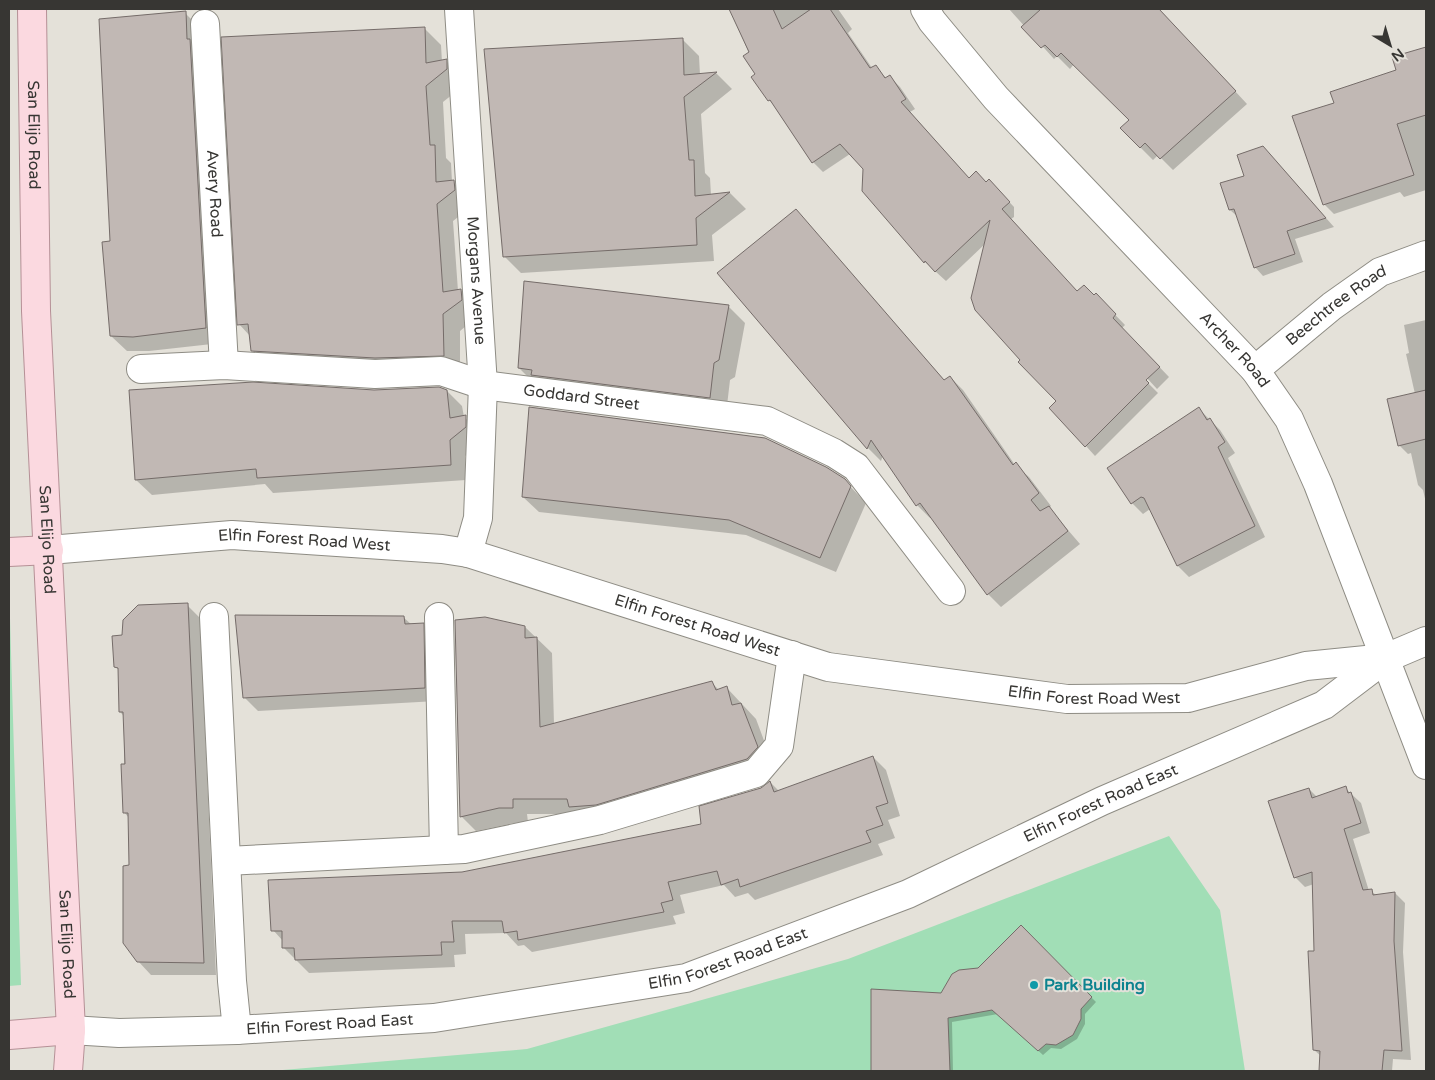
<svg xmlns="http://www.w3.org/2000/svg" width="1435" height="1080" viewBox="0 0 1435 1080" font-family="'Varela Round',sans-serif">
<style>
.green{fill:#a1deb6}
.shadow{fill:#0003}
.building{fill:#c1b8b4;stroke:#756c69}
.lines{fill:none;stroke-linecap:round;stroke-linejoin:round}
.minor-casing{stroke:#8e8c84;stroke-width:30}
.major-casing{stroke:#b59096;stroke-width:30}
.minor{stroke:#fff;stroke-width:28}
.major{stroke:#fbd9e0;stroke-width:28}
.culture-dot{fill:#0f9aa8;stroke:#e4e1d9;stroke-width:2}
.labels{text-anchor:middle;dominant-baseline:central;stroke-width:4;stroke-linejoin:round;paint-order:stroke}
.street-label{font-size:16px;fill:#373633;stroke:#e4e1d9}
.culture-label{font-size:16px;font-weight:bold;fill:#0d838f;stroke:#e4e1d9;text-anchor:start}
</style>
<rect width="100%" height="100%" fill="#e4e1d9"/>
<path class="green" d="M9 585 21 985 9 986Z
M1169 836 1220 910 1245 1071H271L527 1049 848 959Z"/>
<path class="shadow" d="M730 9H838L852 29 848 33 872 68 875 66 887 79 890 77 900 87 915 109 910 112 969 179 987 183 999 191 1014 207V217L1011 219 1077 293 1094 296 1096 295 1125 325 1122 328 1169 377 1157 389 1146 377 1144 379 1158 393 1095 456 1086 446 1058 401 1022 360 986 243 946 281 925 262 863 190 864 168 850 154 823 172 813 162 777 108 769 100Z
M1009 9H1159L1247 104 1173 170 1158 155 1153 160 1140 147 1131 120 1074 64 1070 69 1057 56 1054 59Z
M185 13 200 28 221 343 149 351H127L111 336 112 242Z
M424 28 441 45 442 62 446 61 463 77V86L443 102 446 158 451 163 452 182 471 198V207L453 221 458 291H461L478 307V316L460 331V372L269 367 252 350 250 336 239 324Z
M682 39 699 56 700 75 716 73 732 89 701 114 705 173 710 178 711 195 730 193 746 209 712 235 714 261 521 273 504 256Z
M1423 50 1426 53V190L1404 197 1400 192 1334 214 1324 204 1336 103 1398 70Z
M1271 156 1334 227 1295 239 1303 262 1263 276 1255 267 1238 217 1230 210 1245 177Z
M808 224 945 381 950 377 963 390 1015 465 1029 477 1051 506 1049 508 1080 544 1001 607 988 594 932 517 930 518 917 505 883 455 881 461 868 448 718 273Z
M728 306 745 323 735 377 730 380 726 414 536 385 519 368Z
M1426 320V503L1423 490 1418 485 1411 453 1408 454 1399 445 1415 394 1406 354 1409 353 1404 325Z
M447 391 462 406 464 417 481 432V443L465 456 466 480 273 493 265 484 152 495 136 480Z
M1199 409 1220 430 1235 453 1228 458 1265 537 1189 577 1178 566 1150 509 1143 514 1132 503Z
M844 480 866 503 836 572 746 535 539 512 523 497Z
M187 605 200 618 216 975H151L138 961 130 867 129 818 124 812V716L120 712 119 670 115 666 124 636Z
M403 617 412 625 423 624 436 637 437 701 258 711 245 698Z
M525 627 552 653 554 724 712 683 719 690 726 687 756 719 772 762 577 814H527L528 822 514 823 476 831 461 816Z
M873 757 886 770 900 816 888 820 895 838 878 844 883 855 755 900 748 893 735 897 724 885 680 895 685 913 673 916 676 924 532 952 524 945 518 946 506 933 465 934 466 954 454 955 455 967 309 973 283 947V941L273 930 463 873 702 825 770 782 779 791Z
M1345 788 1361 803 1370 833 1353 839 1369 891 1377 895 1395 893 1405 903 1403 952 1411 1060 1393 1059 1392 1071H1321V1056L1314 1050V884L1305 887 1295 877 1309 789 1317 797Z
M1021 927 1096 1002 1085 1014V1024L1077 1039 1061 1049 1051 1048 1043 1055 998 1014 952 1022 953 1071H872V990L942 994 979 969Z"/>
<path class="building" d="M729 9H773L782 29 811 9H830L870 68 876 65 885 78 890 75 906 99 901 102 969 178 976 171 986 182 989 179 1010 202 1002 209 1077 291 1084 285 1094 295 1096 293 1116 314 1113 318 1160 367 1146 380 1149 383 1085 447 1049 408 1056 401 1018 362 1020 360 975 310 971 298 990 220 935 272 925 261 924 263 862 191 863 169 840 144 812 163 770 100 768 101 751 77 755 74 743 56 749 52Z
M1041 9H1159L1236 91 1160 159 1145 143 1140 148 1120 128 1129 120 1061 53 1057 57 1045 45 1041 48 1021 27Z
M186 11 187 39H190L206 328 133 337 110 336 102 242 110 241 99 19Z
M425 27 426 63 447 59V69L426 86 430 145H435L436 182 454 180 455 190 437 204 443 292 461 289 462 300 443 314 444 356 375 358 251 351 248 324 237 325 221 37Z
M683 38 684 75 717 72 684 97 689 160H694L695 196 730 192 696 218 697 245 503 257 484 49Z
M1426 47V115L1397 124 1414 175 1323 205 1292 116 1334 103 1330 92 1396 70 1392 57Z
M1263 146 1326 218 1287 231 1295 254 1254 268 1234 209 1229 210 1220 183 1244 176 1237 155Z
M796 209 944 380 950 376 1013 465 1016 462 1039 493 1031 500 1040 511 1049 506 1068 531 987 595 920 503 916 506 871 440 867 449 717 273Z
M524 281 729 305 719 360 714 363 710 398 531 375 532 370 518 368Z
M253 382 374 390 439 387 447 390 450 418 466 415V427L450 440 451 465 257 478 256 469 135 480 129 390Z
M1426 390V439L1398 446 1387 399Z
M529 407 765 438 826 467 845 479 851 486 820 558 729 520 522 497Z
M1199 407 1207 420 1210 418 1225 442 1218 447 1255 526 1177 566 1144 498 1141 497 1131 504 1107 468Z
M188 603 204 963 137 962 123 943V866L129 865 128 813H123L121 764H125L123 712H119L118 668 114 667 112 636 122 635 123 620 138 605Z
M235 615 404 616 405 624 424 623 425 688 243 698Z
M485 617 525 626V638L537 637 540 727 712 681 716 690 727 686 732 705 741 703 758 747 747 759 596 805 569 807 567 799H513V808H499L460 817 455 620Z
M873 756 888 803 876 807 883 825 866 831 871 842 740 887 738 879 721 885 717 871 668 882 673 900 661 903 664 912 518 940 517 931 504 933 502 921H452L454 942H441L442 955 295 960 294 948H282V931H271L268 880 462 872 701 824 699 806 761 788 770 781 774 792Z
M1346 786 1348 793 1351 792 1361 823 1344 829 1363 890 1372 889 1373 895 1395 892 1394 941 1402 1051 1384 1050 1382 1071H1319L1320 1051 1313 1050 1308 951H1314L1312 872 1294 878 1268 801 1309 788 1312 798Z
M1021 925 1092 997 1081 1009V1019L1073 1035 1056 1045 1046 1044 1038 1051 992 1010 948 1018 950 1071H871V989L941 993 952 974 959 970 978 968Z"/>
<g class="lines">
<g class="minor-casing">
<g id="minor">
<path id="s1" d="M459 9 483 385 478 518 468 553"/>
<path id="s2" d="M925 9 932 21 996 98 1255 370 1289 419 1318 484 1426 765"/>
<path id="s3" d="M205 24 224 365"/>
<path id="s4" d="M141 369 224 365 375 374 441 371 483 385 767 421 834 453 856 467 951 591"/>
<path id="s5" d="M1255 370 1332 306 1380 272 1426 255"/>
<path id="s6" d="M49 550 232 535 442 549 468 553 828 667 1067 699 1188 698 1306 666 1386 658"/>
<path d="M214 617 232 981 237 1030"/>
<path d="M439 617 444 850"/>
<path d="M227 861 464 849 600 820 756 773 779 746 792 655"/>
<path id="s7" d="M71 1030 119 1033 237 1030 434 1018 686 978 908 894 1102 801 1324 705 1386 658 1426 641"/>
</g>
</g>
<g class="major-casing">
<g id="major">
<path id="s8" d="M32 9 36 311 71 1030 68 1071"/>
<path d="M9 552 49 550"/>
<path d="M9 1035 71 1030"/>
</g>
</g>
<use href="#minor" class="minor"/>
<use href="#major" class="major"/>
</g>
<circle class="culture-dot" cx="1034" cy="985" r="5"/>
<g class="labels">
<g class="street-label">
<text stroke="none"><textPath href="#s8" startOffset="126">San Elijo Road</textPath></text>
<text stroke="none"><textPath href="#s3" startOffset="170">Avery Road</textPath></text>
<text stroke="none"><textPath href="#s1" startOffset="272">Morgans Avenue</textPath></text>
<text stroke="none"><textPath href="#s5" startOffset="104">Beechtree Road</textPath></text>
<text stroke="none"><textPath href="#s2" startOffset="461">Archer Road</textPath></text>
<text stroke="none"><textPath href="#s4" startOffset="444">Goddard Street</textPath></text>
<text stroke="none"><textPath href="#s8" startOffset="531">San Elijo Road</textPath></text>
<text stroke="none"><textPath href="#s6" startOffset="256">Elfin Forest Road West</textPath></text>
<text stroke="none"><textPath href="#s6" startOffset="661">Elfin Forest Road West</textPath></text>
<text stroke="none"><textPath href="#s6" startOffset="1066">Elfin Forest Road West</textPath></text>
<text stroke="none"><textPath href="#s7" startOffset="1069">Elfin Forest Road East</textPath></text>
<text stroke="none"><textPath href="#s8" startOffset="936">San Elijo Road</textPath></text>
<text stroke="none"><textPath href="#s7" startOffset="664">Elfin Forest Road East</textPath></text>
<text stroke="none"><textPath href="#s7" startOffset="259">Elfin Forest Road East</textPath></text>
</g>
<g class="culture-label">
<text x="1044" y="985">Park Building</text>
</g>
</g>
<rect width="1435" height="1080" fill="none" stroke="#373633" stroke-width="20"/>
<g transform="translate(1390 45) rotate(142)" stroke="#e4e1d9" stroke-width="4" paint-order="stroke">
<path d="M0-4L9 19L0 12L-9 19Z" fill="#373633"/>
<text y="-8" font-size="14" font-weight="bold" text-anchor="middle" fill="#373633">N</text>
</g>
</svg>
